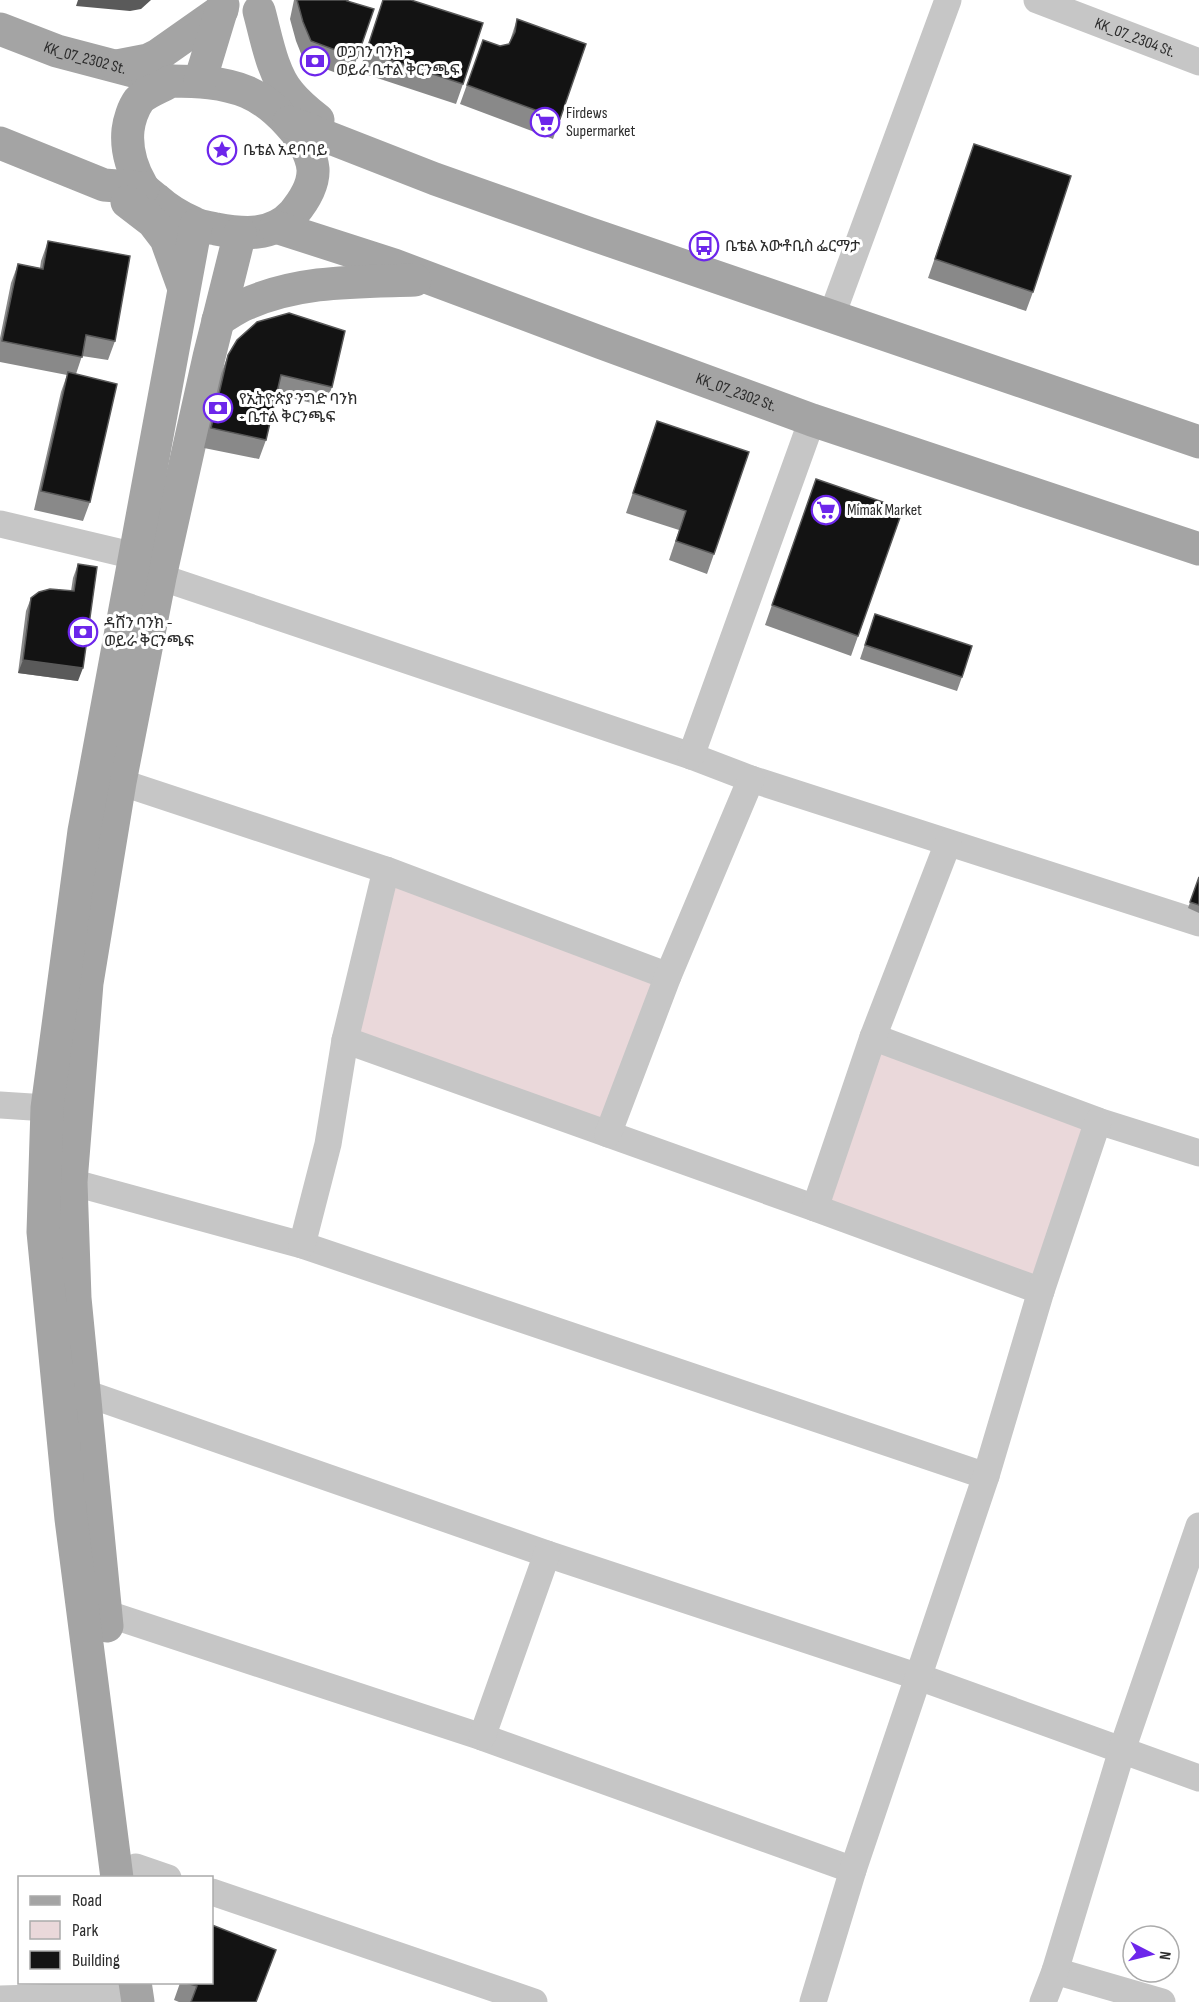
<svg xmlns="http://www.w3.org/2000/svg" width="1199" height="2002" viewBox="0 0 1199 2002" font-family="'Sofia Sans Condensed','Noto Sans Ethiopic',sans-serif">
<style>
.green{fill:#ead8da}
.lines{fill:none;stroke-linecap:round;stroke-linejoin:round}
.minor{stroke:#c6c6c6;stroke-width:27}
.primary{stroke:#a4a4a4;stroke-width:33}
.wall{fill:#898989}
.shaded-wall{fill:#5a5a5a}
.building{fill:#131313;stroke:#5a5a5a;stroke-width:1.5}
.labels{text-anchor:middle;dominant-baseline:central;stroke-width:6;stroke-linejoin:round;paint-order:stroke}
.street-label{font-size:16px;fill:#2c2c2c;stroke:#fff}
.poi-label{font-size:16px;fill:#2c2c2c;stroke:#fff;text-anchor:start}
</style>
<rect width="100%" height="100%" fill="#fff"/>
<path class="green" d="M386 870 668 976 608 1134 345 1040Z
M873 1037 1098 1121 1041 1291 815 1208Z"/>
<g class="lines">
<g class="minor">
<path id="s1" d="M1037 0 1199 62"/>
<path d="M832 315 948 0"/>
<path d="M0 524 135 556"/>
<path d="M160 577 691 756 751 779 1199 923"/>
<path d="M691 756 812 420"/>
<path d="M120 782 386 870 668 976"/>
<path d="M873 1037 1098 1121 1199 1153"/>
<path d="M345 1040 815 1208 1041 1291"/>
<path d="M0 1105 47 1108"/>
<path d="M608 1134 668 976 751 779"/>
<path d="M71 1182 302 1245 986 1476"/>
<path d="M815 1208 873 1037 948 843"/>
<path d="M302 1245 328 1144 345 1040 386 870"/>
<path d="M85 1393 547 1554 919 1677 1199 1778"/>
<path d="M105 1613 482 1737 853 1870"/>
<path d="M482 1737 547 1554"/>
<path d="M136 1867 168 1878"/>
<path d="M212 1892 534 2002"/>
<path d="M1055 1971 1162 2002"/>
<path d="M0 1999 137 1995"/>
<path d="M813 2002 853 1870 986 1476 1041 1291 1098 1121"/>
<path d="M1043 2002 1055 1971 1122 1750 1199 1526"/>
</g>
<g class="primary">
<path d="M259 11C266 36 272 74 290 94 298 104 308 112 318 120"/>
<path id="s2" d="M0 29 57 51 171 81"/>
<path d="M117 66 148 60 158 55 222 10"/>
<path d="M171 81C196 81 223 82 247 92 273 103 310 139 313 169 314 186 303 202 293 214 272 237 243 234 216 229 209 227 201 227 194 223 180 217 167 209 156 199 151 195 145 191 142 186 132 169 126 150 128 130 129 121 133 108 139 100 146 92 162 87 171 81Z"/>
<path d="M200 81 223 5"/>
<path d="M289 122 435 179 588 233 1199 442"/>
<path d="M0 143 104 185 143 188"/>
<path d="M127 202 153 222 166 239 183 286"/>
<path id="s3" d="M276 227 394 265 602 343 812 420 1199 549"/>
<path d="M218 320C227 315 236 308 246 304 301 280 357 282 415 280"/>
<path d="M107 1626 75 1298 71 1182 87 983 120 782 160 577 209 357 240 233"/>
<path d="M117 1878 71 1519 43 1232 47 1108 84 831 196 225"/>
<path d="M135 1982 138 2002"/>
</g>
</g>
<path class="wall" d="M294 0H348L347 1 374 9 350 78 304 61 296 41 290 19Z
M383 0 463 84 456 104 359 72Z
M517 19 586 44 553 139 460 104 483 40 500 46 509 44Z
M974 144 1033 292 1026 311 928 278Z
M48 241 115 341 108 360 82 356 76 374 90 502 83 521 34 510 61 392 67 375 0 362V338L11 283 18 264 40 268 41 261Z
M228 355 332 387 325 406 277 395 266 440 259 459 204 448 221 374Z
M657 421 714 554 707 574 669 560 679 530 626 513Z
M816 479 903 509 851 656 765 625Z
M78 564V681L18 673 26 611 31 598 71 591 73 578Z
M875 614 962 677 957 691 860 659Z
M1199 877V913L1188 908Z
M180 1983H212L257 2002H179L174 2000Z"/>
<path class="shaded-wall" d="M78 0H151L141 9 130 11 76 6Z
M23 660 83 668 78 681 18 673Z"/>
<path class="building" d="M297 0H348L347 1 374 9 357 58 311 41 303 22Z
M383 0H411L483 23 463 84 366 52Z
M517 19 586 44 560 119 467 85 483 40 500 46 509 44 515 32Z
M974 144 1071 176 1033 292 935 259Z
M48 241 130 256 115 341 86 335 82 357 2 341 18 264 43 269Z
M289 313 345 331 332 387 281 375 266 440 211 428 228 355 237 340 257 322Z
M68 372 117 384 90 502 41 491Z
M657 421 749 452 714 554 676 541 686 511 633 493Z
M816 479 903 509 858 636 772 605Z
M78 564 97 567 83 668 23 660 31 598 39 592 50 589 74 591Z
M875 614 972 646 962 677 865 645Z
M1199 877V905L1190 902Z
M212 1925 276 1950 256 2002H191L197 1986 186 1983H212Z"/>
<defs>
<g id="bank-ring" transform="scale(1.5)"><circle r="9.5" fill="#fff" stroke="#6d26eb" stroke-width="1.5"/><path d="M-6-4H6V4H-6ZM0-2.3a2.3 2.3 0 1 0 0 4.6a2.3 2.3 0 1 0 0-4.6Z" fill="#6d26eb"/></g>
<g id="supermarket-ring" transform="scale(1.5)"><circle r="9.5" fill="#fff" stroke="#6d26eb" stroke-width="1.5"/><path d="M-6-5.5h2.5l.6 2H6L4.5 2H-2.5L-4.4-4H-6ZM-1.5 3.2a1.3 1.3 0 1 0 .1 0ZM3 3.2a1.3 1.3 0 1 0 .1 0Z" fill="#6d26eb"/></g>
<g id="sight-ring" transform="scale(1.5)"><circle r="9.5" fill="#fff" stroke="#6d26eb" stroke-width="1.5"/><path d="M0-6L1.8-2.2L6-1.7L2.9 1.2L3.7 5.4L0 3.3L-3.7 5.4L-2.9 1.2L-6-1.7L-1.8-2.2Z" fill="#6d26eb"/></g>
<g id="bus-ring" transform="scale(1.5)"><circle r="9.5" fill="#fff" stroke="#6d26eb" stroke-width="1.5"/><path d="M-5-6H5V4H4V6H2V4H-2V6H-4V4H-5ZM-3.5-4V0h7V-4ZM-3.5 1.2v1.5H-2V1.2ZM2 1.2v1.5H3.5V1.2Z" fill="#6d26eb"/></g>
</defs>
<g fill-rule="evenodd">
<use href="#bank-ring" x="315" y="61"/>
<use href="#supermarket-ring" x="545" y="122"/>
<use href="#sight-ring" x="222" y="150"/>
<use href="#bus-ring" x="704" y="246"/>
<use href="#bank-ring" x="218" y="408"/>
<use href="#supermarket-ring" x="826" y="510"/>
<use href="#bank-ring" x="83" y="632"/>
</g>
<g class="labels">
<g class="street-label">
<text stroke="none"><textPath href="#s1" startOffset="105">KK_07_2304 St.</textPath></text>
<text stroke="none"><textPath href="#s2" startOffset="90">KK_07_2302 St.</textPath></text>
<text stroke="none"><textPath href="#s3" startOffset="489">KK_07_2302 St.</textPath></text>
</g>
<g class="poi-label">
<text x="336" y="52">ወጋገን ባንክ -<tspan x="336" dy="18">ወይራ ቤተል ቅርንጫፍ</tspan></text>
<text x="566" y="113">Firdews<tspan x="566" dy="18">Supermarket</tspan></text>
<text x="243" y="150">ቤቴል አደባባይ</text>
<text x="725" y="246">ቤቴል አውቶቢስ ፌርማታ</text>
<text x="239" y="399">የኢትዮጵያ ንግድ ባንክ<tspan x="239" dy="18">- ቤተል ቅርንጫፍ</tspan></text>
<text x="847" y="510">Mimak Market</text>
<text x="104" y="623">ዳሸን ባንክ -<tspan x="104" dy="18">ወይራ ቅርንጫፍ</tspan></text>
</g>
</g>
<rect x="18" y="1876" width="195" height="108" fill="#ffffff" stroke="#ababab" stroke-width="1.5"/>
<rect x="30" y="1896" width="30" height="9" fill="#a4a4a4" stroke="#ababab" stroke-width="1.5"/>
<text x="72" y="1906" font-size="18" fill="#2c2c2c">Road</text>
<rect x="30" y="1921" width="30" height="18" fill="#ead8da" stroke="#ababab" stroke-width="1.5"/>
<text x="72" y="1936" font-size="18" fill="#2c2c2c">Park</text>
<rect x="30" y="1951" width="30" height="18" fill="#131313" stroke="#ababab" stroke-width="1.5"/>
<text x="72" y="1966" font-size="18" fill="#2c2c2c">Building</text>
<g transform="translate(1151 1954) rotate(97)"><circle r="28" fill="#ffffff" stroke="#ababab" stroke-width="1.5"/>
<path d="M0-4.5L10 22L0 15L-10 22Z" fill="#6d26eb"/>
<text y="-9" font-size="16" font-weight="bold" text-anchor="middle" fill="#2c2c2c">N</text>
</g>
</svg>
